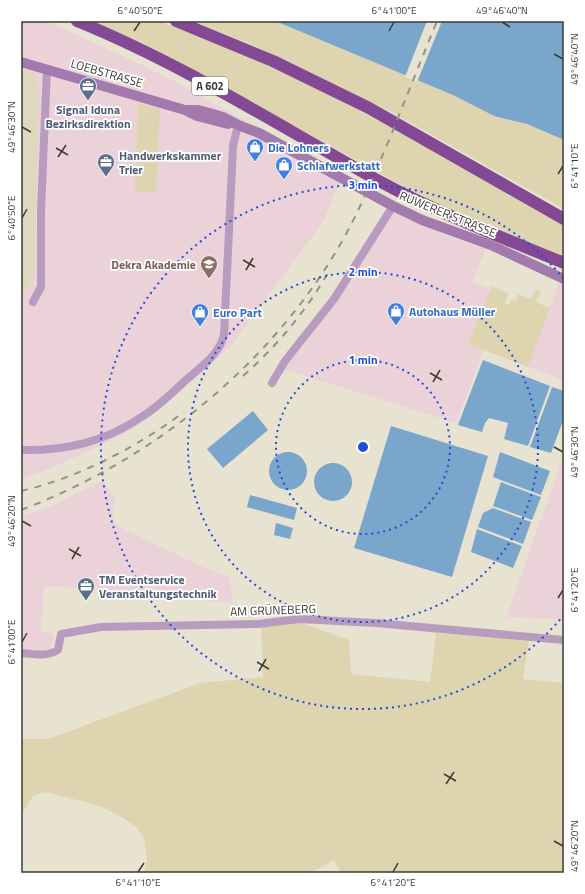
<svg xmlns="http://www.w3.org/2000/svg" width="585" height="894" viewBox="0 0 585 894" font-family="'Titillium Web',sans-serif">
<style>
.commercial{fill:#ebd1d8}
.built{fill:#dfd8be}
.green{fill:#ded4b0}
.water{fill:#7ba6cb}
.pier{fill:#e8e3d1}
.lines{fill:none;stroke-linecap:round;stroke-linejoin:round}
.street{stroke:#b89cc0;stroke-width:8}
.secondary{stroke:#a27aae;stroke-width:10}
.highway{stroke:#834994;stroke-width:12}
.rail{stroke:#959285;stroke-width:2;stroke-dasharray:7 7;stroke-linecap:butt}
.ticks{fill:none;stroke:#3c3a33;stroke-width:1.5}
.ring{fill:none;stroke:#1d4ed8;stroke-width:2;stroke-dasharray:2 4}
.labels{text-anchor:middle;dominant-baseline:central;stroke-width:3.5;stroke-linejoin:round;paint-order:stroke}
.shield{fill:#fff;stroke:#767570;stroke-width:1}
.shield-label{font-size:11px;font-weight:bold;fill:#3c3a33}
.street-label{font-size:12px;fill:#3c3a33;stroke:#fff}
.service-label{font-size:12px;font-weight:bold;fill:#4e5e75;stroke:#fff;text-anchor:start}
.shop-label{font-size:12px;font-weight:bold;fill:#366cbe;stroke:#fff;text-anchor:start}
.education-label{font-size:12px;font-weight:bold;fill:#785e54;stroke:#fff;text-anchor:end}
.centre{fill:#1d4ed8;stroke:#fff;stroke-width:2}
.ring-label{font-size:12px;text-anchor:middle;font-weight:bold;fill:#1d4ed8;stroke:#fff;stroke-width:3.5;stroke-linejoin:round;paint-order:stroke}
.neatline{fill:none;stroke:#3c3a33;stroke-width:1.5}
.ticks-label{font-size:10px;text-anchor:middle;fill:#3c3a33}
</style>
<rect width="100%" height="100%" fill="#e8e3d1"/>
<path class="commercial" d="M21 21H41L58 26 161 74 343 174 323 222 231 346 144 421 121 436 49 469 21 479V294L35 278 37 215 33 73 21 68Z
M393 212 455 239 486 249 472 282 491 289 468 344 484 350 456 423 283 369 303 346 330 307Z
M560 280 564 282V380L528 367Z
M564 455V620L506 617Z
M103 480 115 501 113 513 114 522 125 530 201 566 230 578 232 603 130 592 44 586 41 631 54 634 50 652 21 650V517L54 505Z"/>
<path class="built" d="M21 68 33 73 36 77 39 87 35 278 21 294Z"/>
<path class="green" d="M93 21H158L229 47 293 76 413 139 457 165 564 225V258C510 236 457 213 405 187L200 74 143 43Z
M188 21H275L453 95 494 116 527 124 564 140V209L389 111 297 66 243 41Z
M138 103 160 109 156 192 135 191Z
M492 286 509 294 505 303 509 305 512 299 516 301 518 294 531 299 536 289 541 291 536 302 550 308 528 367 468 344Z
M299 622 349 640 351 674 430 682 436 633 529 641 523 679 564 683V873H341L334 860 311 873H144L147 859 144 838 136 827 123 818 102 807 81 801 44 792 33 796 21 815V739H48L200 683 263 677 261 627Z"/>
<path class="water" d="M275 21H564V140L527 124 494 116 453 95Z
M483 360 550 386 528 446 504 439 508 423 489 418 485 423 482 432 458 425Z
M552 387 564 391V418L551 453 530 447Z
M253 411 268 430 223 468 207 449Z
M391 426 488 456 452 577 354 548Z
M500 452 550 471 541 495 493 477Z
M269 471a19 19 0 1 1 38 0a19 19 0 1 1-38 0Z
M314 482a19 19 0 1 1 38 0a19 19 0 1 1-38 0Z
M501 482 541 497 532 520 493 506Z
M250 495 297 508 294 520 247 507Z
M493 508 531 522 523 544 478 527 483 513Z
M276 523 293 528 290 539 274 535Z
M477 529 522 546 513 568 471 552Z"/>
<path class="pier" d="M427 21H442L417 82 405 77Z"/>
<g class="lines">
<path class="street" d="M33 302 41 287V211L47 69
M272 383 285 361 334 299 393 206
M21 450C66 451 105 442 143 416 159 406 173 392 187 379 202 366 219 355 224 335L233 146 238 125
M21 653C34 654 47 657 58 650L61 634 101 627 258 624 299 619 376 623 564 640"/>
<path class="secondary" d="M21 62 185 110 197 116 228 124
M185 110H198L213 114 223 117 238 125 259 133 393 206 422 220 491 245 564 279"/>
<path class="highway" d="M77 21C183 64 279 126 379 181 438 213 501 237 564 263
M176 21 273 61 369 108 564 219"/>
<path class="rail" d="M243 376C277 346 305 312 328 273
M21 491C78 478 137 447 184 412
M21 510C155 459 275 362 345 236 363 203 377 168 392 133 407 95 422 58 437 21"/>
</g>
<path class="ticks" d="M502 22 510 27M134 31 140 22M389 31 394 22M554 54 563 59M22 127 31 132M56 148 68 155M58 157 66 145M558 174 563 166M22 218 27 209M243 260 255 267M246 270 253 258M430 373 442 380M433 382 440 370M554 447 563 452M22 521 31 526M69 549 81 556M72 559 79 547M558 598 563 590M22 642 27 633M257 662 269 669M259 671 266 659M444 774 456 781M446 784 454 772M554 841 563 846M138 872 144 863M393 872 398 863"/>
<g class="ring">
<circle cx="363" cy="447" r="87"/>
<circle cx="363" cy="447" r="175"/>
<path d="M564 615A262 262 0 1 1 564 279"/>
</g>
<defs>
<g id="office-pin" transform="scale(0.9)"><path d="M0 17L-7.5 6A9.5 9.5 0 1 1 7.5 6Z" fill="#5c6f8a" stroke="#fff"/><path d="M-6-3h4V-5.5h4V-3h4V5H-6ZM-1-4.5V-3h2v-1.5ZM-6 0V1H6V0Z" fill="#fff"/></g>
<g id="shop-pin" transform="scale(0.9)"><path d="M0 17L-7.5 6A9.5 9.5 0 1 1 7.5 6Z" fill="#3f7fe0" stroke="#fff"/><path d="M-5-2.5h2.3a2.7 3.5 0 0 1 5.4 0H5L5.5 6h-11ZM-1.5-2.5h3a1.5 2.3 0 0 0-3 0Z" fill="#fff"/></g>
<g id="school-pin" transform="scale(0.9)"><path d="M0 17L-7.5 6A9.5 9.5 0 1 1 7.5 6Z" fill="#8d6e63" stroke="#fff"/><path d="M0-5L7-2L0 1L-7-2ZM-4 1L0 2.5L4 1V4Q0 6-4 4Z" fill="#fff"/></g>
</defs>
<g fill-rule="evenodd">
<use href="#office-pin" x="88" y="86"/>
<use href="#shop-pin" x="255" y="147"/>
<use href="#office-pin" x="106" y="162"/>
<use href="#shop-pin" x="284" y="165"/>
<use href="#school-pin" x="209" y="264"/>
<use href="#shop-pin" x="396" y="311"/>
<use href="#shop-pin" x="200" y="312"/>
<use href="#office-pin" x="86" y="586"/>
</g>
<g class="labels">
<rect class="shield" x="192" y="77" width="36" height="18" rx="3"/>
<g class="shield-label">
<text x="210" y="86">A 602</text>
</g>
<g class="street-label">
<text transform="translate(107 73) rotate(16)">LOEBSTRASSE</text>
<text transform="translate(448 214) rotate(22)">RUWERER STRASSE</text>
<text transform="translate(273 610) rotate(-2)">AM GRÜNEBERG</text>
</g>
<g class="service-label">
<text x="88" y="109" text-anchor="middle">Signal Iduna<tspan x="88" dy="14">Bezirksdirektion</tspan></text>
<text x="119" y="155">Handwerkskammer<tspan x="119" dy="14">Trier</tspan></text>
<text x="99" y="579">TM Eventservice<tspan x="99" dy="14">Veranstaltungstechnik</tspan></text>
</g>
<g class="shop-label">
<text x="268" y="147">Die Lohners</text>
<text x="297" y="165">Schlafwerkstatt</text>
<text x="409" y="311">Autohaus Müller</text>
<text x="213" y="312">Euro Part</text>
</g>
<g class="education-label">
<text x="196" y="264">Dekra Akademie</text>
</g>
</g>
<circle cx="363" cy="447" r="6" class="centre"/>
<g class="ring-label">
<text x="363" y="189">3 min</text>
<text x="363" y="276">2 min</text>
<text x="363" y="364">1 min</text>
</g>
<rect width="585" height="894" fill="none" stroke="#ffffff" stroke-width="44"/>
<rect x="22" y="22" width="541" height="850" class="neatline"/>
<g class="ticks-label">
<text x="140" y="14">6°40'50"E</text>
<text x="394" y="14">6°41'00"E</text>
<text x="502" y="14">49°46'40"N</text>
<text transform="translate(574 59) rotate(-90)" y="4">49°46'40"N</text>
<text transform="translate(11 127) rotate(-90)" y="4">49°46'30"N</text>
<text transform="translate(574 166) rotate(-90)" y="4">6°41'10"E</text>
<text transform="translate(11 218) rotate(-90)" y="4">6°40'50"E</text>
<text transform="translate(574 452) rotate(-90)" y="4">49°46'30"N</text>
<text transform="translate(11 521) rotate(-90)" y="4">49°46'20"N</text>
<text transform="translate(574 590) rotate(-90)" y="4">6°41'20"E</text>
<text transform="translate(11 642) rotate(-90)" y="4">6°41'00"E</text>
<text transform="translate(574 846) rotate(-90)" y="4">49°46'20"N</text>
<text x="138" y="886">6°41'10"E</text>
<text x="393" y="886">6°41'20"E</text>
</g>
</svg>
